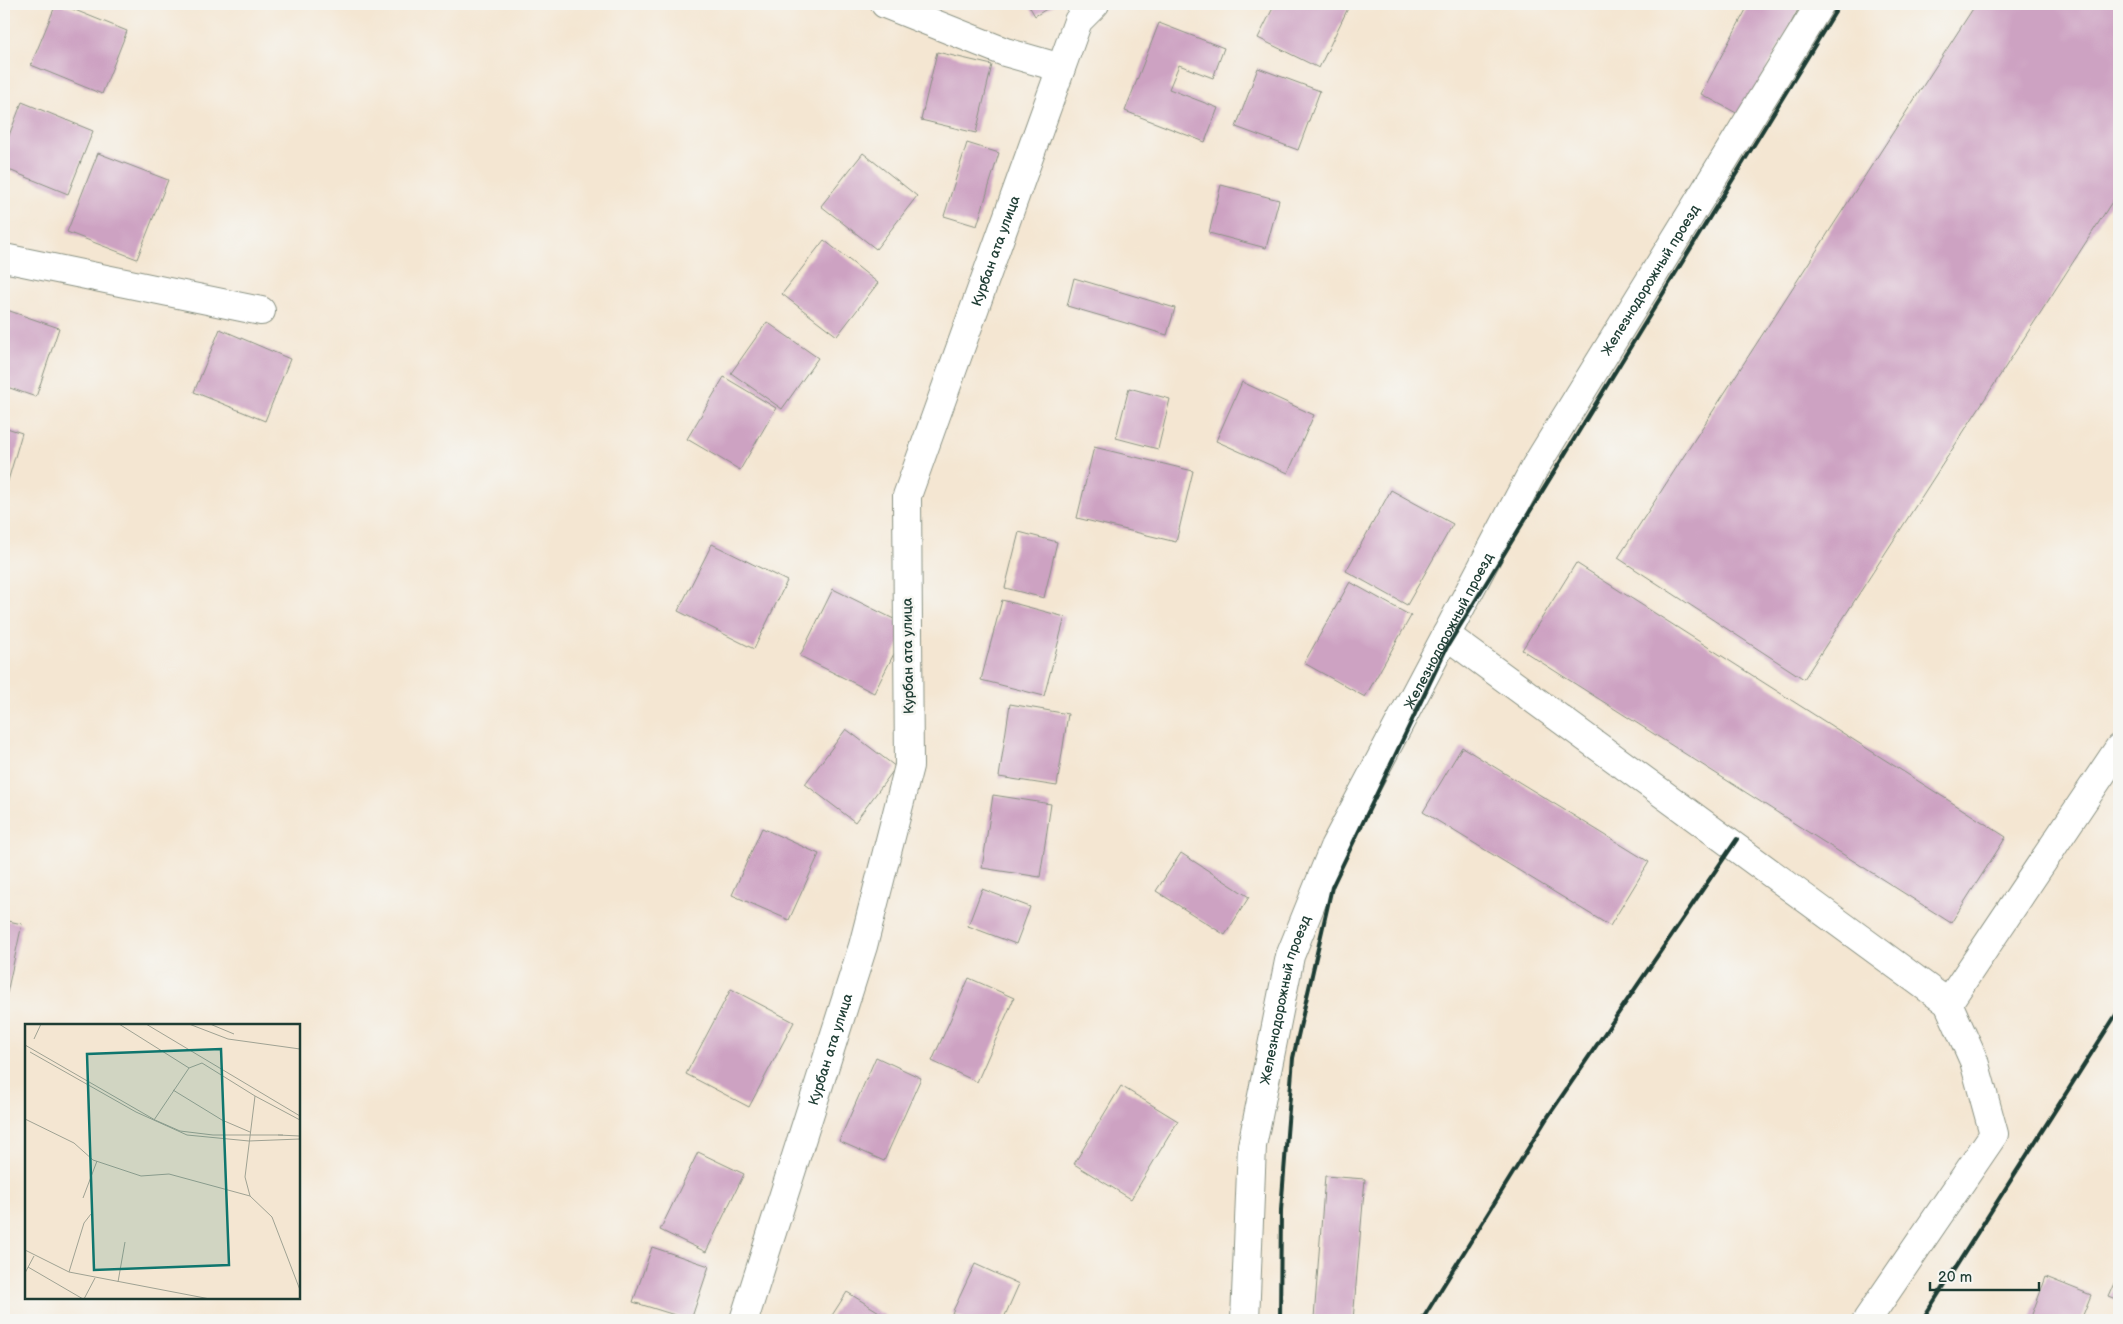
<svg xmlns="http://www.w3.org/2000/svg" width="2123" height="1324" viewBox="0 0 2123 1324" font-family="'Balsamiq Sans',sans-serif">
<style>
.building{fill:#cda2c2}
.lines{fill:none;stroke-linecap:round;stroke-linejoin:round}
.minor-casing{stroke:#8a9283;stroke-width:30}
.minor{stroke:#fff;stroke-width:28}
.rail{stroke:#1f3d34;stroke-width:4}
.labels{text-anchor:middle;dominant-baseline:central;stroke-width:5;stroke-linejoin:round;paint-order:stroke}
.street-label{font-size:14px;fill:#1f3d34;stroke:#f6f6f2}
.inset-road{fill:none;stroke:#9fa293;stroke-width:1}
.view{fill:#0f766e;fill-opacity:0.15;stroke:#0f766e;stroke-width:2.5}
.inset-edge{fill:none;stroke:#1f3d34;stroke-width:2.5}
</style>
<rect width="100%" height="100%" fill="#f6f6f2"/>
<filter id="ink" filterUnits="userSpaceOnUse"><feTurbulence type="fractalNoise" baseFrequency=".02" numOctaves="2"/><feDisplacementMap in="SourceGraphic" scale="10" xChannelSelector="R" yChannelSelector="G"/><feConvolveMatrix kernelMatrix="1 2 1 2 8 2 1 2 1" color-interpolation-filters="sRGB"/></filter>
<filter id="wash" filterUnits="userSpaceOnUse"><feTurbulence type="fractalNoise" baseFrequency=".0096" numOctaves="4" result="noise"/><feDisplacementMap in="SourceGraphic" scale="20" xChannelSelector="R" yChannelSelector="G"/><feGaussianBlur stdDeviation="1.12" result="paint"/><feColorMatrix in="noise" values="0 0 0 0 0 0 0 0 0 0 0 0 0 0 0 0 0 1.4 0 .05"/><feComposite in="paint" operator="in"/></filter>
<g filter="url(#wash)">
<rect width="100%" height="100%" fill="#f4e6d2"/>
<g id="blocks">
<path class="building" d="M56 4H60L127 31 102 94 31 65Z
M1028 4H1055L1035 16Z
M1275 4H1350L1319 68 1258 38Z
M1749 4H1801L1742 116 1701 94Z
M1976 4H2119V191L1804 679 1618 558Z
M1159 23 1224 48 1213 78 1179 65 1169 89 1218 108 1205 142 1125 111Z
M937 52 992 65 976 133 921 120Z
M1258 68 1320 91 1298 150 1236 127Z
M22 102 93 131 68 194 4 168V148Z
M967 143 999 153 977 226 944 216Z
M98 153 168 180 137 259 67 232Z
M863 153 917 196 876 249 821 206Z
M1221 185 1279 200 1266 248 1209 233Z
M824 240 878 283 837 336 782 294Z
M1074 278 1175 308 1167 335 1067 306Z
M4 309 59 328 36 397 4 386Z
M767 322 818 358 782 409 731 373Z
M220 329 290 359 265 421 194 392Z
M724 377 776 408 740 470 687 439Z
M1242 382 1314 415 1288 473 1216 441Z
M1129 388 1170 399 1158 449 1116 438Z
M4 427 22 433 7 484 4 483Z
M1094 447 1193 471 1176 542 1077 518Z
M1391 490 1453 524 1407 605 1346 571Z
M1019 532 1057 542 1044 598 1005 588Z
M712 544 787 581 754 649 678 611Z
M1576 563 2006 837 1951 923 1522 650Z
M1350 582 1411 616 1365 697 1304 663Z
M833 589 908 626 874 693 800 656Z
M1002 600 1065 617 1044 696 981 680Z
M1010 704 1068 714 1057 786 999 777Z
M846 729 896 767 855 822 805 784Z
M1462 747 1649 862 1610 926 1423 812Z
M993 795 1051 804 1040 877 982 868Z
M762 828 819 854 789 920 732 895Z
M1181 853 1249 897 1225 935 1156 891Z
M982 889 1030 907 1016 944 968 926Z
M4 920 22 924 7 993 4 992Z
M969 978 1014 998 977 1082 932 1061Z
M731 989 794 1022 749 1107 686 1074Z
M876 1057 921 1078 884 1161 839 1141Z
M1121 1086 1178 1121 1131 1199 1074 1164Z
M698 1152 744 1174 706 1252 660 1230Z
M1325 1176 1365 1179 1353 1320 1314 1318Z
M652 1247 709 1266 691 1320 633 1302Z
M975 1264 1019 1284 1003 1320H967L952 1313Z
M2119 1274V1301L2109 1297Z
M2046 1277 2091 1295 2081 1320H2041L2031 1317Z
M847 1292 892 1320H829Z"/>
</g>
</g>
<g filter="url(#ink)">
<use href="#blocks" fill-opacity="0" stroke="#8a9283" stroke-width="1"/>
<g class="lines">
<g class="minor-casing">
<g id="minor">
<path d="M885 4 1005 52 1061 68"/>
<path d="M4 258 261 311"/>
<path d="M1446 635 1948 1003 1974 1061 1994 1134 1867 1320"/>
<path d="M1948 1003 2119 748"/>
<path id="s1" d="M744 1320 863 946 909 766 907 496 1078 21 1095 4"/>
<path id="s2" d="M1245 1320 1252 1146 1290 956 1334 847 1535 467 1820 4"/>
</g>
</g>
<use href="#minor" class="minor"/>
<path class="rail" d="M1280 1320 1281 1210 1293 1058 1332 887 1447 647 1840 4
M1422 1320 1547 1118 1737 839
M1922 1320 2119 1010"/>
</g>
</g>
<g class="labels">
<g class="street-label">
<text stroke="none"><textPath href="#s1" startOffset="1109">Курбан ата улица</textPath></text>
<text stroke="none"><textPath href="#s2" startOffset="1135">Железнодорожный проезд</textPath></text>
<text stroke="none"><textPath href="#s2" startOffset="730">Железнодорожный проезд</textPath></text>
<text transform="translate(908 656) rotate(-91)">Курбан ата улица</text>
<text stroke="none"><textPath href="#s2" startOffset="324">Железнодорожный проезд</textPath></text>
<text stroke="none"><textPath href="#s1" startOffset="284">Курбан ата улица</textPath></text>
</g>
</g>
<g transform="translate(25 1024)">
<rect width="275" height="275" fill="#f4e6d2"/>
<path class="inset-road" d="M94 0 164 44M121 0 275 92M164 0 203 15 275 25M185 0 209 10M9 15 16 0M0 21 130 96 155 107 188 111H258M5 28 111 88 162 111 224 117 275 115M148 66 197 96 225 108M230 72 275 96M0 95 49 119 68 136 116 152 144 150 225 172M129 96 164 44 177 39 230 72 220 153 225 172 247 193 275 266M253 111 275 112M58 174 72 137M0 226 44 248 185 275M3 243 58 275M44 248 59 199 66 190M0 249 9 232M93 258 100 218M59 275 70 254"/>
<path class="view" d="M196 25 204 241 69 246 62 30Z"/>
<rect width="275" height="275" class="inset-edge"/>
</g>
<rect width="2123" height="1324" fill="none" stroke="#f6f6f2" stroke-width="20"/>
<path d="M1930 1282v8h109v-8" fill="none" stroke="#1f3d34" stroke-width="2.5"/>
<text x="1938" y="1282" font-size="15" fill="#1f3d34" stroke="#f6f6f2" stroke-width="4" paint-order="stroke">20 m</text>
</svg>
